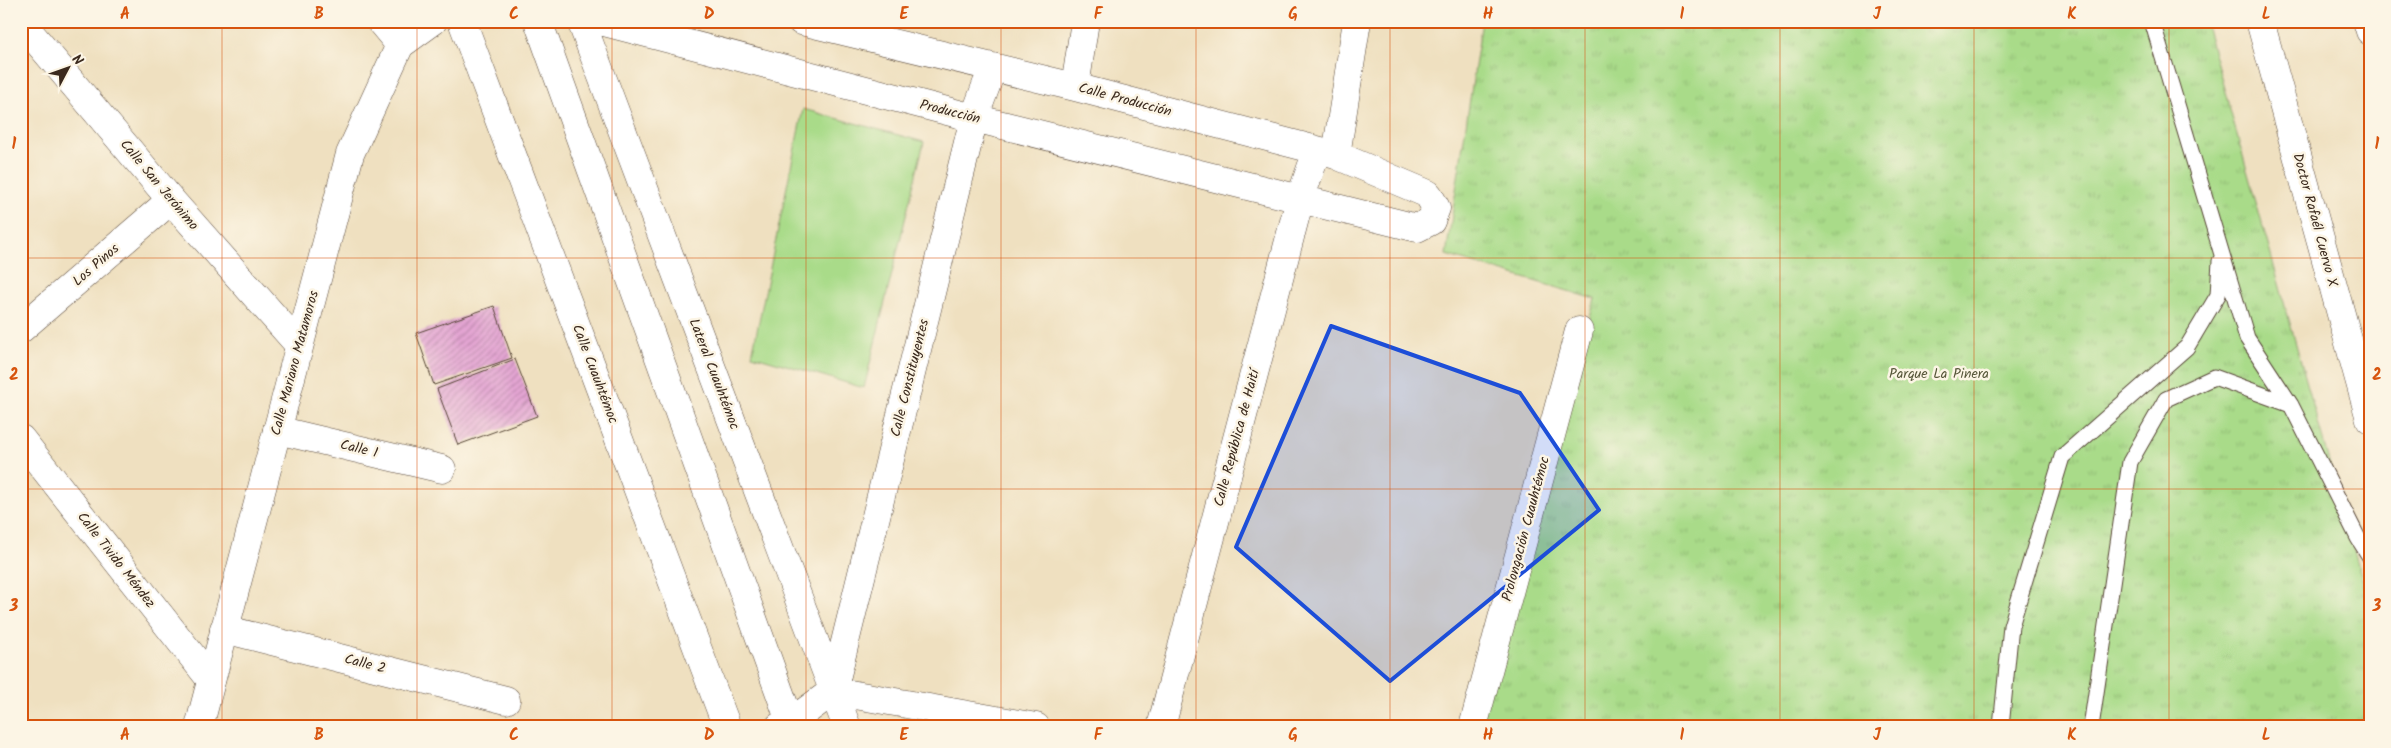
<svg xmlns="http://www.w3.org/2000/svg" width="2391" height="748" viewBox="0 0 2391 748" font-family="Kalam,sans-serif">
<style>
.grass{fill:url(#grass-tufts);stroke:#728254}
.pitch{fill:#a9db89;stroke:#728254}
.building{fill:url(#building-hatch)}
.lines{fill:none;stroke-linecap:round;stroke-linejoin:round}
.service-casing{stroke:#564536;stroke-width:17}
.minor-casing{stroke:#564536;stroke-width:29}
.tertiary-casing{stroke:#564536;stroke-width:29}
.secondary-casing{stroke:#564536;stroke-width:29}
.primary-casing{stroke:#564536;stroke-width:29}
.service{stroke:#fff;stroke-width:15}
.minor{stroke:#fff;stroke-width:28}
.tertiary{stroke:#fff;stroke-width:28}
.secondary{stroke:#fff;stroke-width:28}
.primary{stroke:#fff;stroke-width:28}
.marked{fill:#1d4ed8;fill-opacity:0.2;stroke:#1d4ed8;stroke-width:4;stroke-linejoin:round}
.grid{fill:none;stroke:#d7540e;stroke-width:1;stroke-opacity:0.55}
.labels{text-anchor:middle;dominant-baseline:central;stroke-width:5;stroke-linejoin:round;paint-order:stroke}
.street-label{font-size:14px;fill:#3b2a1e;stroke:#fcf5e5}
.park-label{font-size:14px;fill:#565639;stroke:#fcf5e5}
.neatline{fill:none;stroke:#d7540e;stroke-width:2}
.grid-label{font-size:16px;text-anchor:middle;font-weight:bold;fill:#d7540e}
</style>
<defs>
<pattern id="grass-tufts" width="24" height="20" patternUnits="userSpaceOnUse" patternTransform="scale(1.25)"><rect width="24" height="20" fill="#a9db89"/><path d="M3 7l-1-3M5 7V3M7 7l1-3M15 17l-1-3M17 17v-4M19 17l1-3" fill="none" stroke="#92bc76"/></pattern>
<pattern id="building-hatch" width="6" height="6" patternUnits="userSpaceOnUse" patternTransform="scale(1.25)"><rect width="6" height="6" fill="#e4a5d3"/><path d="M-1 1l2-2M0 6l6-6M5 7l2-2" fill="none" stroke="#ba87ab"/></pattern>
</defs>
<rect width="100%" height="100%" fill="#fcf5e5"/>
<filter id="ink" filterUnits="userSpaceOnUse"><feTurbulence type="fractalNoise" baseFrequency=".02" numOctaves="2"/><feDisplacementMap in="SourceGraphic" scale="10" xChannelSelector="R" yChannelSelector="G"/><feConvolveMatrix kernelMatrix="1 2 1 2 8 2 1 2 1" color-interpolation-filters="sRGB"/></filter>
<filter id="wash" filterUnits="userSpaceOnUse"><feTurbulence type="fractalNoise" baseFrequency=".0096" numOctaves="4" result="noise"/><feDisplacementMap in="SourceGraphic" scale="20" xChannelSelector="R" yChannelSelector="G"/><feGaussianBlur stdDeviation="1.12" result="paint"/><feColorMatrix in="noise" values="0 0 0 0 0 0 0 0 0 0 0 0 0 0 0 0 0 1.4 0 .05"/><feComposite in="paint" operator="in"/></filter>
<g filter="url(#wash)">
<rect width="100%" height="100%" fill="#efe0c0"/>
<path class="grass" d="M1482 21H2205L2370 607V727H1479L1595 299 1446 255Z"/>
<path class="pitch" d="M803 109 924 142 864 388 752 355Z"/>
<g id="blocks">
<path class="building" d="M494 306 512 358 434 385 416 333Z
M515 359 537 416 458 445 437 389Z"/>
</g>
</g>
<g filter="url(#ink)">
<use href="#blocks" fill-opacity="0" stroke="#564536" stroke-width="1"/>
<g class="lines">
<g class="service-casing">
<path id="service" d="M2152 21 2247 338 2291 405 2358 538 2370 557
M2001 727 2011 626 2062 457 2187 347 2218 295 2220 261
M2091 727 2130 462 2166 399 2214 377 2291 405"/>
</g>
<g class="minor-casing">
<path id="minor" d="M380 21 400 45
M581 21 847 727
M600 21 974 118 1417 228 1431 221 1436 208 1428 194 1336 155 1075 87 801 21
M21 22 171 200 299 345
M1075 87 1085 21
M1336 155 1357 21
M21 329 171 200
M277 430 442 469
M21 439 211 680
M224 629 506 700
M833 691 974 118 993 67
M779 727 791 722 833 691 1036 727
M1161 727 1300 199 1317 151
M1473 727 1579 331"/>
</g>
<g class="tertiary-casing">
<path id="tertiary" d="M199 727 350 154 400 45 433 21"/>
</g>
<g class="secondary-casing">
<path id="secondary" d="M462 21 727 727
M538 21 792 727"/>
</g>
<g class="primary-casing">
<path id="primary" d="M2260 21 2370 419
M2367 21 2370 31"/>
</g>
<use href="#service" class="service"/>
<use href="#minor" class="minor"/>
<use href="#tertiary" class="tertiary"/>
<use href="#secondary" class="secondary"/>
<use href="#primary" class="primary"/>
</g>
</g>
<path class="marked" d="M1331 326 1520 393 1599 510 1390 681 1236 547Z"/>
<path class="grid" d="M222 21V727M417 21V727M612 21V727M806 21V727M1001 21V727M1196 21V727M1390 21V727M1585 21V727M1780 21V727M1974 21V727M2169 21V727M21 258H2370M21 489H2370"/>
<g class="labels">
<g class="street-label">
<text transform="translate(1125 100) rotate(15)">Calle Producción</text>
<text transform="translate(950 112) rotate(14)">Producción</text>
<text transform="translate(159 185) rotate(50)">Calle San Jerónimo</text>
<text transform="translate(2315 220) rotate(75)">Doctor Rafaél Cuervo X</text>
<text transform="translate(96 265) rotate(-41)">Los Pinos</text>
<text transform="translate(295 363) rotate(-75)">Calle Mariano Matamoros</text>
<text transform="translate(595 374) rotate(69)">Calle Cuauhtémoc</text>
<text transform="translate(714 374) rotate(69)">Lateral Cuauhtémoc</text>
<text transform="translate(910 378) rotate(-76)">Calle Constituyentes</text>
<text transform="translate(1237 438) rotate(-75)">Calle República de Haití</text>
<text transform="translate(359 449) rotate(13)">Calle 1</text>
<text transform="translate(1526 529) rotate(-75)">Prolongación Cuauhtémoc</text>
<text transform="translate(116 560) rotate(52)">Calle Tivido Méndez</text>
<text transform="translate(365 664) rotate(14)">Calle 2</text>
</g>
<g class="park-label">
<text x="1939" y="374">Parque La Pinera</text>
</g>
</g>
<rect width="2391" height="748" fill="none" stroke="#fcf5e5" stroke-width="55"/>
<g transform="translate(68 68) rotate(49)" stroke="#fcf5e5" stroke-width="4" paint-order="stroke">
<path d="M0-4L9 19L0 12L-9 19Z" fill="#3b2a1e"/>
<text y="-8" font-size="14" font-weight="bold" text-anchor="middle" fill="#3b2a1e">N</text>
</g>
<rect x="28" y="28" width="2336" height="692" class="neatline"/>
<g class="grid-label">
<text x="125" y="19">A</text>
<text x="319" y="19">B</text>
<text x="514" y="19">C</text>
<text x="709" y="19">D</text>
<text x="904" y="19">E</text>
<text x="1098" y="19">F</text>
<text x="1293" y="19">G</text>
<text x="1488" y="19">H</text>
<text x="1682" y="19">I</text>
<text x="1877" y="19">J</text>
<text x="2072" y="19">K</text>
<text x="2266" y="19">L</text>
<text x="14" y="149">1</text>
<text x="2377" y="149">1</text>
<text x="14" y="380">2</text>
<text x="2377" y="380">2</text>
<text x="14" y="611">3</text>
<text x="2377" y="611">3</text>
<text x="125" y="740">A</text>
<text x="319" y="740">B</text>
<text x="514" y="740">C</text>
<text x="709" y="740">D</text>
<text x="904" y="740">E</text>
<text x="1098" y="740">F</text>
<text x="1293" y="740">G</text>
<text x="1488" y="740">H</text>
<text x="1682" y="740">I</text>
<text x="1877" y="740">J</text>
<text x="2072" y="740">K</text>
<text x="2266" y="740">L</text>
</g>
</svg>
